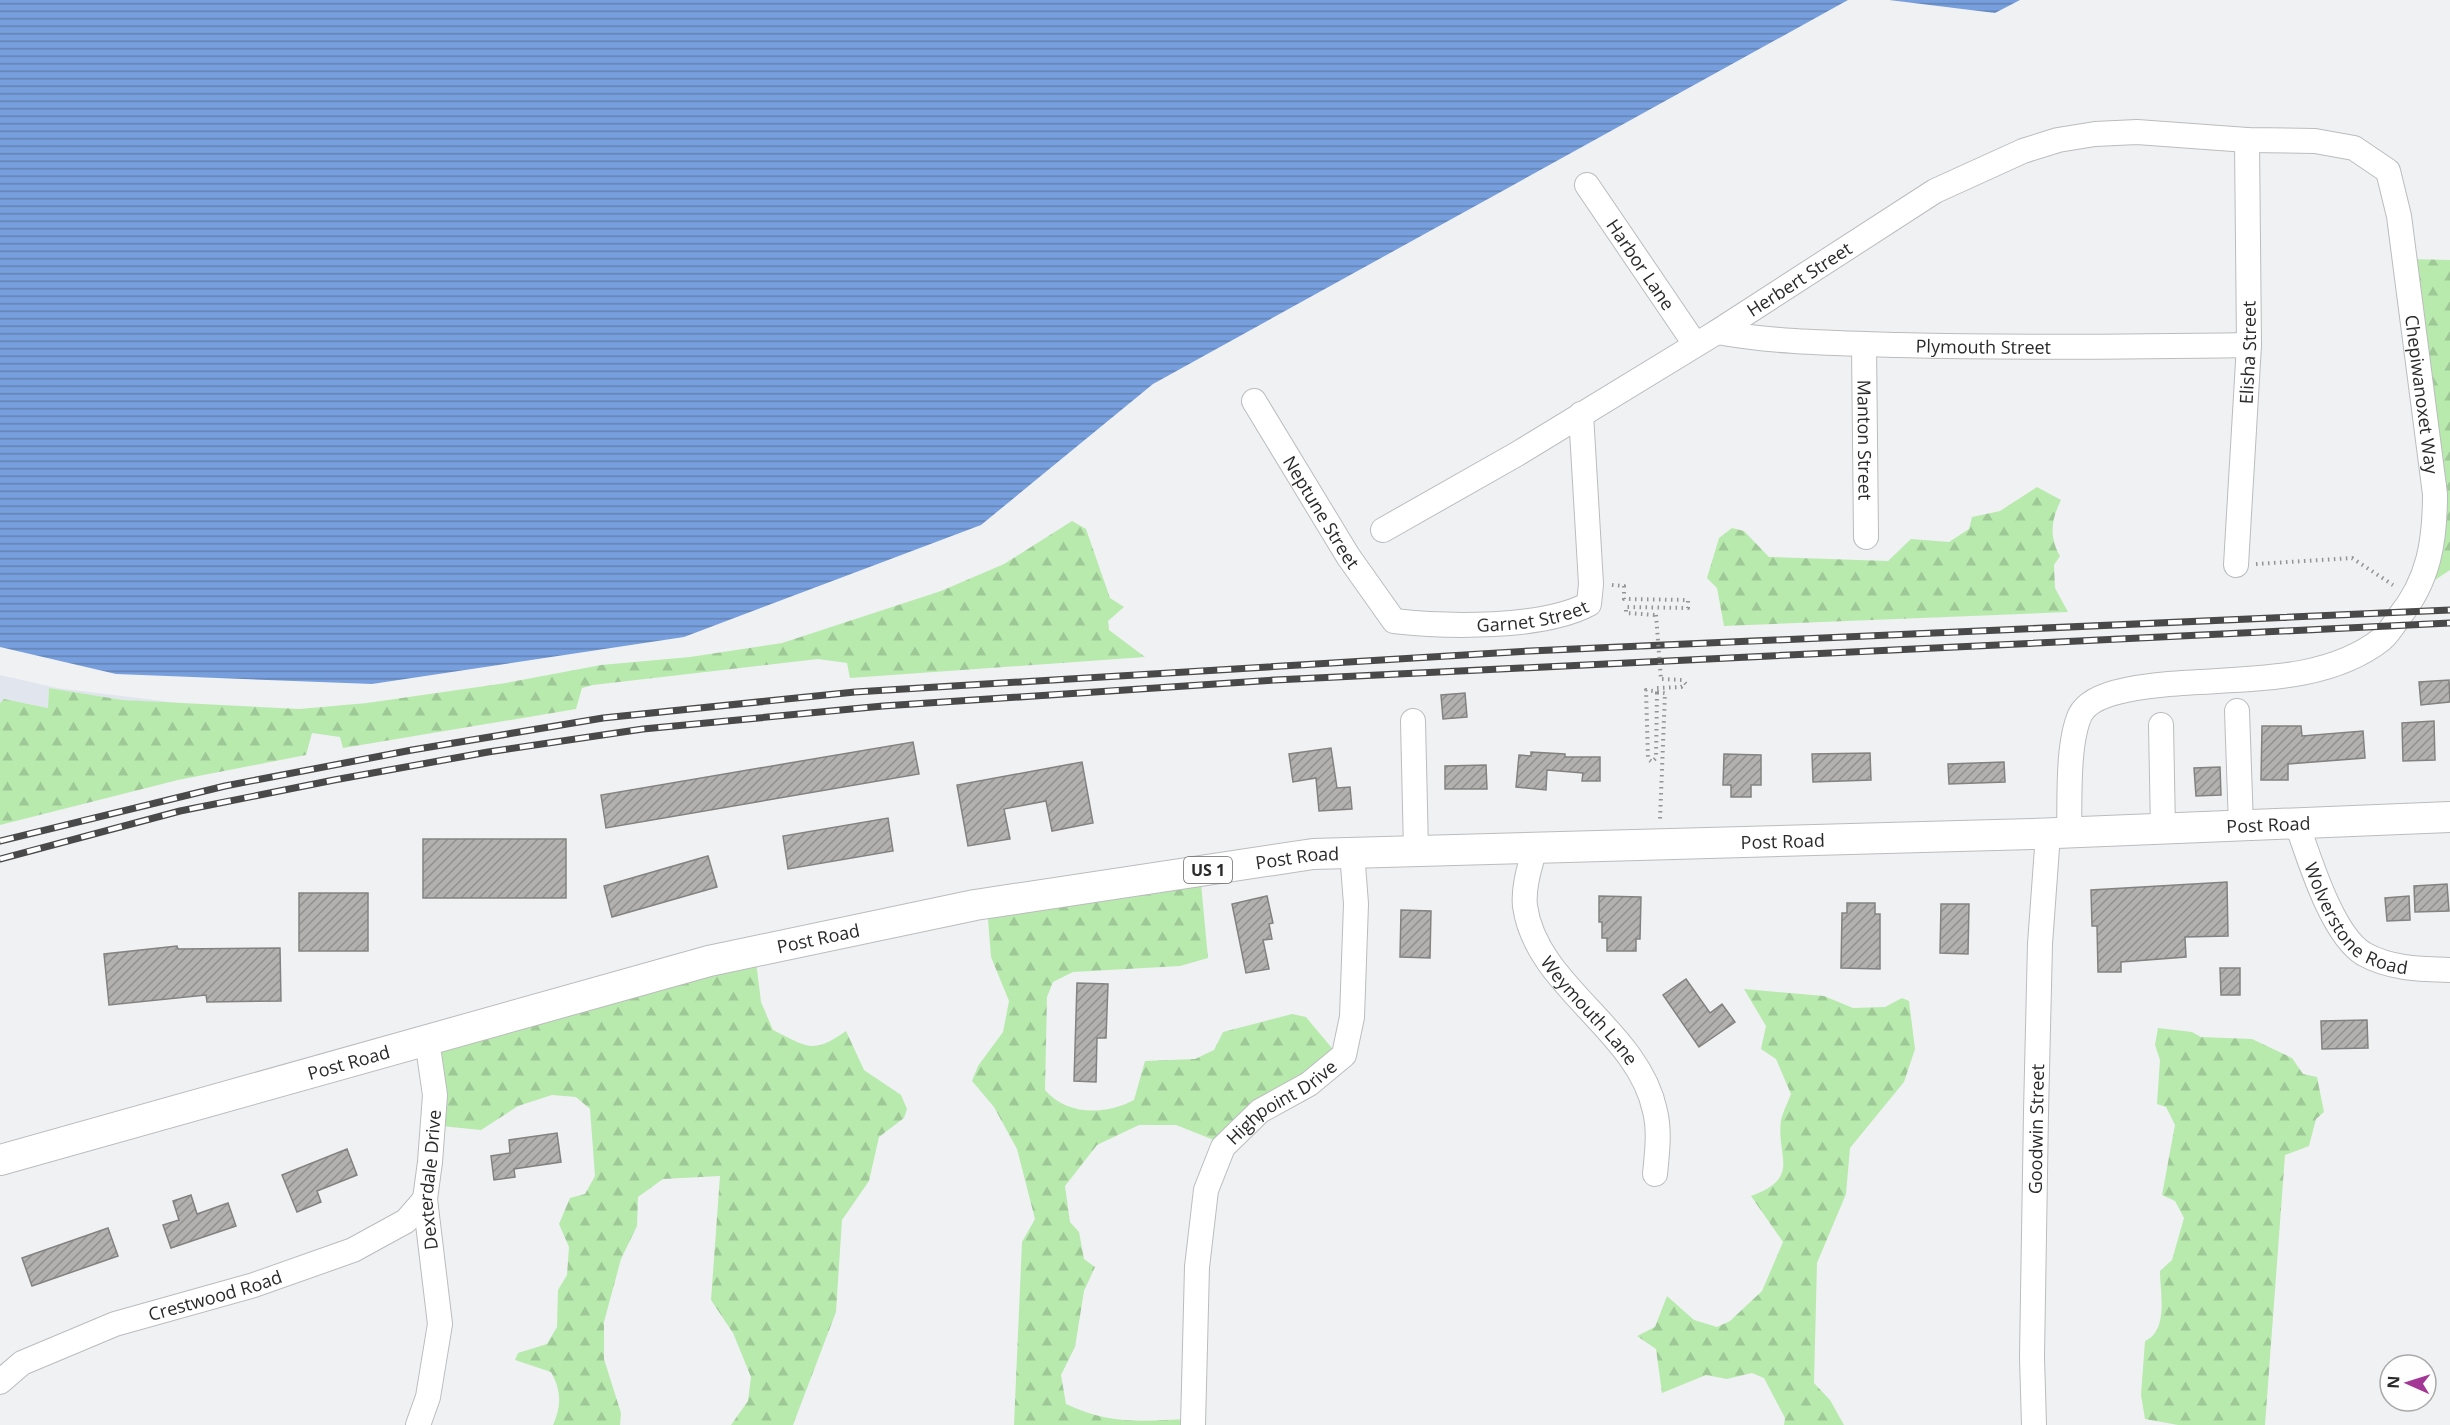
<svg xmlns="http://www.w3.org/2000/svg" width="2450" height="1425" viewBox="0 0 2450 1425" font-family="'Open Sans',sans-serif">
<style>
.built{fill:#e0e5ee}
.forest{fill:url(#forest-firs)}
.water{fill:url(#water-rules)}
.building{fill:url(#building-hatch);stroke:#838280;stroke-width:1.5}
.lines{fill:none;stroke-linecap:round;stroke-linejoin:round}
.minor-casing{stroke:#bbbcbe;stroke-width:26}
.major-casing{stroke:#bbbcbe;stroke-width:32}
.path{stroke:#939495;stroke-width:4;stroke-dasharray:1.5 4.5;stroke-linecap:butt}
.minor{stroke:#fff;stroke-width:24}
.major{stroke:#fff;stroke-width:30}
.rail-casing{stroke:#49494a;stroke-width:7}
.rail{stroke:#fefeff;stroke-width:4.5;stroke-dasharray:14;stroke-linecap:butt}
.path-bridge{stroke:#939495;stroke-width:4;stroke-dasharray:1.5 4.5;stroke-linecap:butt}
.labels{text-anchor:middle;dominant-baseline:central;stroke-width:4.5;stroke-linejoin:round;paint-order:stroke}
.shield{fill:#fefeff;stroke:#6a6a6b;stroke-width:1.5}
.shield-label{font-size:16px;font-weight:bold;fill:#2a2a2b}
.street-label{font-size:18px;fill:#2a2a2b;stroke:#fefeff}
</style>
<defs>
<pattern id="forest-firs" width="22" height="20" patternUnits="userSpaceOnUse" patternTransform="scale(1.5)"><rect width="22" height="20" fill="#b8eaae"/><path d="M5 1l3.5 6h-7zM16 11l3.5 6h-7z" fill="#9ec996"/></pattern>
<pattern id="water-rules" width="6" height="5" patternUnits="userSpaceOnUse" patternTransform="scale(1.5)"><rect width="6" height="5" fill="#789fdd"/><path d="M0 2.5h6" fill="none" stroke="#6382b3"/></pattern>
<pattern id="building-hatch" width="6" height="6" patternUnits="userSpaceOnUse" patternTransform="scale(1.5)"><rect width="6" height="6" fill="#b2b1af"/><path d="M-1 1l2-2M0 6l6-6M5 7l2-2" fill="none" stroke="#91908f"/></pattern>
</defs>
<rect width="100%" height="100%" fill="#f0f1f3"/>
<path class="built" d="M0 675 57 688 195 705 123 700 49 688 48 708 5 699 0 703Z"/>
<path class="forest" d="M2410 259 2450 260V570L2423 588 2436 555Z
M2037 487 2061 500C2051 520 2049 537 2060 556L2054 565 2055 588 2068 612 1724 626 1717 588 1707 578 1719 538 1732 528 1744 531 1769 557 1888 561 1911 539 1949 542 1969 529 1972 517 2000 511Z
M1072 521 1086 529 1110 598 1124 607 1108 621 1109 630 1145 657 850 678 847 663 818 659 593 685 582 688 576 709 343 748 340 737 312 733 306 755 178 780 0 825V703L4 699 48 708 49 688 123 700 299 709 367 703 506 683 601 665 690 657 782 643 941 591 1004 564Z
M1200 873 1208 958 1180 966 1073 972 1053 982 1047 997 1045 1090C1067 1116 1106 1115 1134 1100L1145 1061 1195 1059 1214 1050 1223 1032 1292 1014 1306 1017 1336 1053 1224 1144 1176 1125H1139L1097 1145 1065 1186 1070 1222 1079 1232 1084 1259 1095 1267 1084 1291 1075 1347 1061 1375 1066 1404C1110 1425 1142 1421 1190 1419L1191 1425H1014L1022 1242 1035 1219 1017 1149 994 1107 972 1081 978 1066 1003 1032 1009 1001 991 957 987 907Z
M755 953 761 1002 773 1030C808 1047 812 1055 846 1031L864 1070 901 1095 907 1109 904 1118 879 1137 869 1181 842 1220 836 1312 793 1425H731L748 1401 751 1377 733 1333 711 1300 720 1176 663 1179 638 1197 637 1226 621 1259 604 1322V1359L621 1413 620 1425H553C562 1405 561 1390 551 1372L515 1360 518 1353 547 1344 557 1327 558 1290 567 1275 569 1247 559 1224 570 1198 585 1194 595 1176 590 1109 576 1097 552 1095 518 1106 481 1130 431 1125 435 1038Z
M1744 989 1824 996 1853 1008 1885 1007 1902 998 1909 1001 1915 1049 1904 1082 1850 1148 1846 1194 1817 1263 1814 1383 1830 1400 1844 1425H1784L1785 1418 1764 1378 1752 1373 1727 1379 1706 1375 1662 1393 1656 1349 1637 1336 1655 1327 1667 1296 1694 1320 1717 1327 1730 1321 1762 1291 1783 1242 1751 1196C1802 1177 1776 1158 1781 1120 1783 1112 1788 1102 1791 1094L1776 1059 1761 1049 1766 1026Z
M2158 1028 2192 1032 2201 1037 2252 1039 2292 1058 2303 1074 2317 1077 2324 1112 2316 1119 2309 1146 2285 1155 2265 1425H2178L2145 1419 2141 1395 2145 1341C2169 1331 2160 1291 2160 1271L2172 1260 2184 1218 2175 1201 2162 1195 2175 1125 2166 1107 2157 1104 2160 1060 2155 1045Z"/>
<path class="water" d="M0 0H1848L1153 384 981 525 684 637 372 684 116 674 0 647Z
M1889 0H2020L1995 13Z"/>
<path class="building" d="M2449 680 2450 702 2421 705 2419 682Z
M1465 693 1467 717 1443 719 1441 695Z
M2434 721 2435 760 2403 761 2402 723Z
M2262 726H2301L2302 736 2363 731 2365 758 2288 764V780H2261Z
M913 742 919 774 606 828 601 795Z
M1331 748 1337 788 1350 787 1352 809 1319 811 1316 778 1293 782 1289 754Z
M1531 752 1565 754V757H1600V781H1582L1583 773 1547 770 1546 790 1516 787 1519 755 1531 756Z
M1870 753 1871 780 1813 782 1812 754Z
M1724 754 1761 755V785H1751V797H1731V785H1723Z
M1082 762 1093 823 1052 831 1046 801 1004 809 1010 839 968 846 957 785Z
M2004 762 2005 782 1949 784 1948 764Z
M1486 765 1487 789H1445V766Z
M2220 767 2221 795 2196 796 2194 768Z
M888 818 893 851 788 869 783 836Z
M423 839H566V898H423Z
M708 856 717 887 612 917 604 886Z
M2227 882 2228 936 2185 937 2186 957 2121 962V972H2098L2097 926H2092L2091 890Z
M2447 884 2449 911 2415 912 2414 886Z
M299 893H368V951H299Z
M1267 896 1273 923 1269 924 1272 939 1263 940 1269 969 1246 973 1232 904Z
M1599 896 1641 897 1640 939H1636V951H1607V938H1602V922H1599Z
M2409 896 2410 920 2387 921 2385 898Z
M1847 903H1875V914H1880V969L1841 968 1842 913H1847Z
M1941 904H1969L1968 954 1940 953Z
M1401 910 1431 911 1430 958 1400 957Z
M177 946 178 949 280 948 281 1001 207 1002 206 995 109 1005 104 954Z
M2220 968H2240V995H2221Z
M1686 979 1710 1013 1722 1004 1735 1022 1699 1047 1663 995Z
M1077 983 1108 984 1106 1038H1097L1096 1082 1074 1081Z
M2367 1020 2368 1048 2322 1049 2321 1021Z
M557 1133 561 1162 514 1169 515 1177 494 1180 491 1156 510 1153 509 1140Z
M347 1149 357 1175 317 1191 321 1202 297 1212 282 1175Z
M191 1195 197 1214 228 1203 236 1226 171 1248 163 1225 179 1220 173 1201Z
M108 1228 118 1256 32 1286 22 1258Z"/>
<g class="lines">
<g class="minor-casing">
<g id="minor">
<path id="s1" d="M1587 185 1695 344"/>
<path id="s2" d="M1717 332C1778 343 1838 343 1899 345 2016 348 2132 347 2249 345"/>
<path id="s3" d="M1864 344 1866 537"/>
<path id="s4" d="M1254 401 1348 556 1394 621C1447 627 1542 629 1589 604L1591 584 1581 414"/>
<path id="s5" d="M1383 530 1517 454 1717 332 1935 191 2023 151 2058 140 2095 134 2137 132 2247 140 2315 141 2354 148 2388 171 2399 216 2435 494C2435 541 2429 580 2399 617 2394 624 2389 633 2382 639 2314 693 2207 673 2126 690 2111 693 2088 699 2080 715 2067 744 2070 801 2069 833"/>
<path id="s6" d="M2236 565 2249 345 2247 140"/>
<path d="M2237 711 2241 826"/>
<path d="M1413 721 1416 850"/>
<path d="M2161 725 2163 829"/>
<path id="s7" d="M2297 824C2309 858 2332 935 2364 954 2391 969 2421 969 2450 970"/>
<path id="s8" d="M1535 848C1530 866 1523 887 1525 906 1536 987 1638 1029 1655 1111 1660 1132 1657 1153 1655 1174"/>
<path id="s9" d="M0 1382 22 1363 115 1324 254 1285 353 1250 406 1221 425 1199"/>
<path id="s10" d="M418 1425 428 1397 440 1324 425 1199 430 1162 435 1095 427 1040"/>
<path id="s11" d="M1193 1425 1197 1267 1206 1190 1223 1147 1260 1111 1309 1084 1344 1055 1352 1017 1356 904 1352 852"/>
<path id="s12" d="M2034 1425 2032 1357 2036 1112 2040 944 2048 834"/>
</g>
</g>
<g class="major-casing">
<g id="major">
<path id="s13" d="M0 1160 709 961 975 905 1313 854 2032 834 2450 817"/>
</g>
</g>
<path class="path" d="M2256 564 2352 558 2393 585
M1612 585 1624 586V599L1688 600V608L1626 607V613L1656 615
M1657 688 1681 687 1686 684 1682 680 1661 679
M1657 693 1656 758 1652 762 1648 759 1646 690 1665 693 1660 820"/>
<use href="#minor" class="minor"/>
<use href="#major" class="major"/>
<g class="rail-casing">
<path id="rail" d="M0 841 225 786 412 750 603 718 855 692 1530 651 2450 610
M0 859 180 811 334 780 488 752 643 729 883 706 1275 680 2450 623"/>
</g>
<use href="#rail" class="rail"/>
<path class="path-bridge" d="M1656 615 1661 679
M1657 693V688"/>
</g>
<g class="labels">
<rect class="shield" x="1184" y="857" width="48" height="26" rx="4.5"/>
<g class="shield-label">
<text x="1208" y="870">US 1</text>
</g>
<g class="street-label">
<text stroke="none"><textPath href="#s1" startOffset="96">Harbor Lane</textPath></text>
<text stroke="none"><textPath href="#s5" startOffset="486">Herbert Street</textPath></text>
<text stroke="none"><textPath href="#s2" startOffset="267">Plymouth Street</textPath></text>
<text stroke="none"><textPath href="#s6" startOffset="213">Elisha Street</textPath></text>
<text stroke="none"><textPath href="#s5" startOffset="1346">Chepiwanoxet Way</textPath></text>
<text stroke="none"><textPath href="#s3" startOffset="96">Manton Street</textPath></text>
<text stroke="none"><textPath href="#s4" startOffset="130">Neptune Street</textPath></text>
<text stroke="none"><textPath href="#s4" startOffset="400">Garnet Street</textPath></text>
<text stroke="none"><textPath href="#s13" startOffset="2306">Post Road</textPath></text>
<text stroke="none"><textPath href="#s13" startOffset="1820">Post Road</textPath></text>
<text stroke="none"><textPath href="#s13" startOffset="1334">Post Road</textPath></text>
<text stroke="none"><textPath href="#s7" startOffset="118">Wolverstone Road</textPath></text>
<text stroke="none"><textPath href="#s13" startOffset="848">Post Road</textPath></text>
<text stroke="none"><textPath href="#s8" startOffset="184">Weymouth Lane</textPath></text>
<text stroke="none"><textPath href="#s13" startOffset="362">Post Road</textPath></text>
<text stroke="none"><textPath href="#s11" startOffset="356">Highpoint Drive</textPath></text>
<text stroke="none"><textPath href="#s12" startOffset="296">Goodwin Street</textPath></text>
<text stroke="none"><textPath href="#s10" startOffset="249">Dexterdale Drive</textPath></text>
<text stroke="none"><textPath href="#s9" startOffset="234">Crestwood Road</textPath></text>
</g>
</g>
<g transform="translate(2408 1383) rotate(273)"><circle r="28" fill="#fefeff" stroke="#a9a9aa" stroke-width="1.5"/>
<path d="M0-4.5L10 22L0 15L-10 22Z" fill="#a43796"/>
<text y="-9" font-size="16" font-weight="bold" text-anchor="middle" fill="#2a2a2b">N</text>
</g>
</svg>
